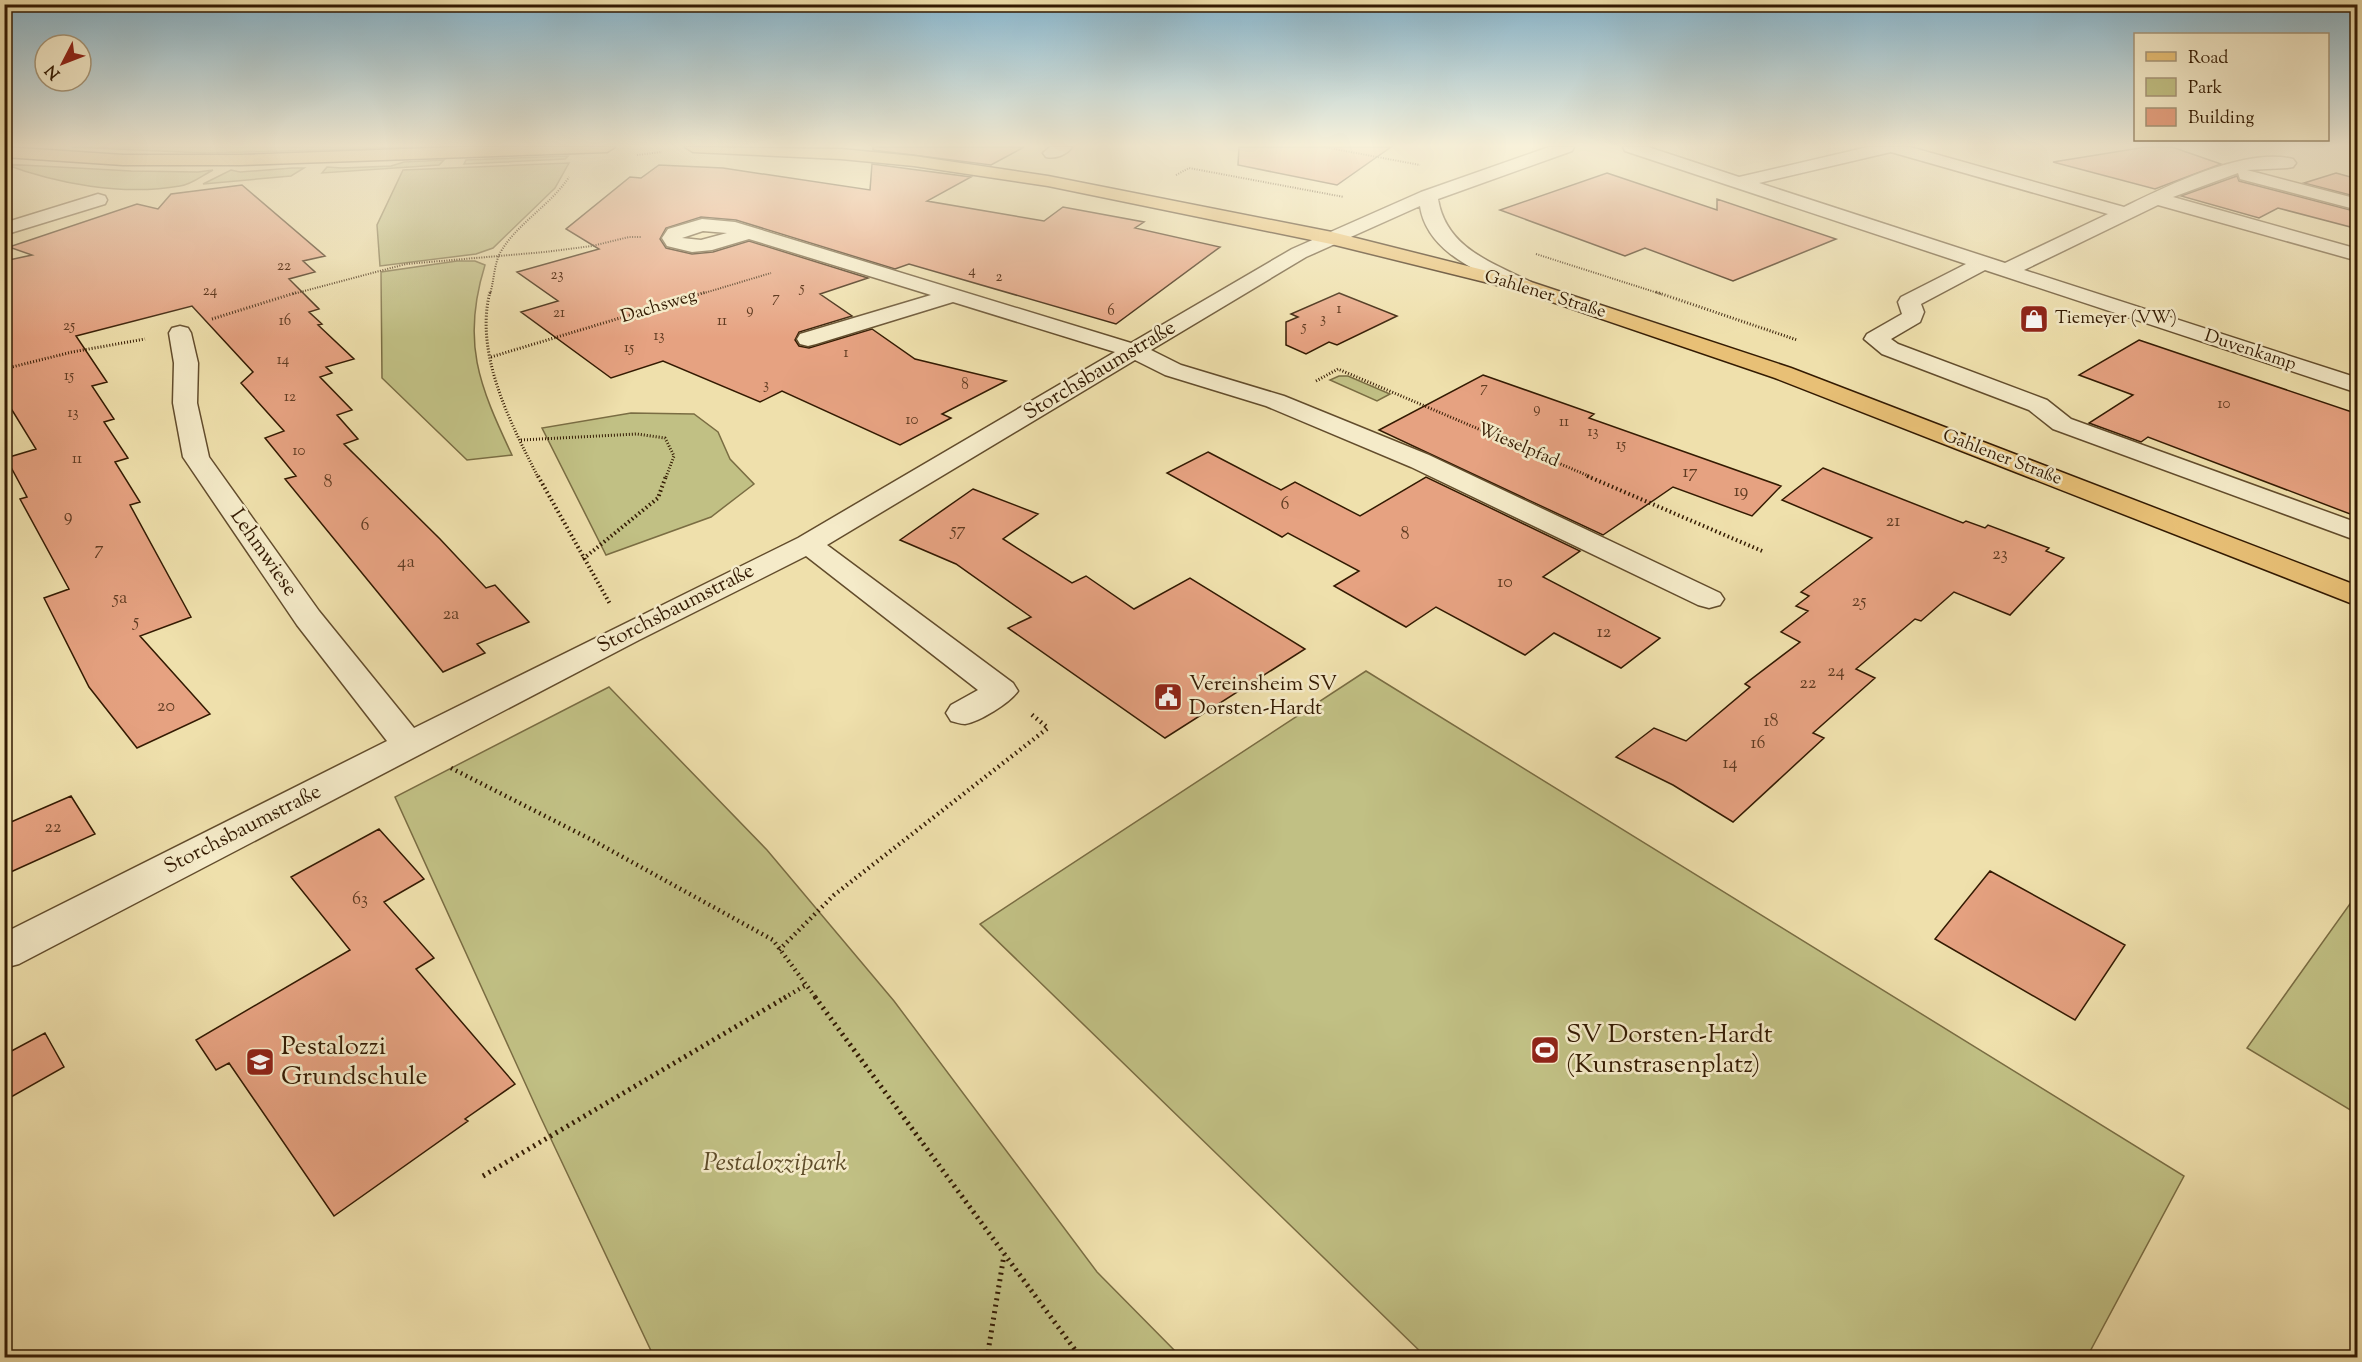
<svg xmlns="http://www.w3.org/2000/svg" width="2362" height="1362" viewBox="0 0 2362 1362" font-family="'Sorts Mill Goudy',serif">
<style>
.green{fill:#c1c084;stroke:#7a6d43;stroke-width:1.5}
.building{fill:#e6a281;stroke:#331a02;stroke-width:1.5}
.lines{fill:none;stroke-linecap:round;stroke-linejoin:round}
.minor-casing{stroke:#624c2c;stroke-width:3}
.major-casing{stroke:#331a02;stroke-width:3}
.path-far4{stroke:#331a02;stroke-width:2;stroke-dasharray:1 1.5;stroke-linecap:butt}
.path-far3{stroke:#331a02;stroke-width:3;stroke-dasharray:1 2;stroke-linecap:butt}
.path-far2{stroke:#331a02;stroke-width:4;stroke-dasharray:1.5 3;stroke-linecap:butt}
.path-far1{stroke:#331a02;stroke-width:4.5;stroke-dasharray:1.5 4;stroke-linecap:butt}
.path{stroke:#331a02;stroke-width:5;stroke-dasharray:2 4.5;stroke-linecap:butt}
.minor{fill:#f5ebc9;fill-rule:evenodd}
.major{fill:#e8c076;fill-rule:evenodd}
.labels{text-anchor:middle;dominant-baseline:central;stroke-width:5;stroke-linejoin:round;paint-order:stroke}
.far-number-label{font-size:15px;fill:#603c22}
.far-street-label{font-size:18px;fill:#331a02;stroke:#f5ebc9}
.far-poi-label{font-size:18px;fill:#331a02;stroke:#f5ebc9;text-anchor:start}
.number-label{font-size:18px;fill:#603c22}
.street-label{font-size:21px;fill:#331a02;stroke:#f5ebc9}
.poi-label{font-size:21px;fill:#331a02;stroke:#f5ebc9;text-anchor:start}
.near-poi-label{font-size:26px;fill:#331a02;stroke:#f5ebc9;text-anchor:start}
.near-park-label{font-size:26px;font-style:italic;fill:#5e4c29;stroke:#f5ebc9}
</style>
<rect width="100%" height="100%" fill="#efe0ac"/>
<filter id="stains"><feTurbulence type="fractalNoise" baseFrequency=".00333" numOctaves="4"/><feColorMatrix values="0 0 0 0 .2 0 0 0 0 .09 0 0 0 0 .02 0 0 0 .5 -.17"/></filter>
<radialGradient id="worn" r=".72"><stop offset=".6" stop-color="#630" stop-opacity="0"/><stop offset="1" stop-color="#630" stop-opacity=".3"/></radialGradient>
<path class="green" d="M72 147H445L407 150 401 148 204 153Z
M568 156 565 159 464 164 466 160Z
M444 160 439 165 322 173 327 167 342 168 391 166 404 162Z
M569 163 555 188 493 248 476 254 380 266 377 225 403 170Z
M4 164 131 171 198 172 213 170C203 175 191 185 180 186 122 196 58 184 4 164Z
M292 168H304L291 176 203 184 231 170 240 172Z
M457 261H475L485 265C461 342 479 385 512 455L467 460 382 378 381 272Z
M1339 376H1348L1390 394 1377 401 1330 380Z
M631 413 694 414 718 432 730 459 754 484 711 517 606 555 542 428Z
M1366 671 2184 1176 2087 1357H1426L980 924Z
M609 687 767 850 894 1001 1097 1272 1181 1357H654L541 1118 395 797Z
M2357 894V1114L2247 1048Z"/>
<path class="building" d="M873 147H1024L991 165 873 150Z
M1239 147H1391L1337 185 1238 165Z
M2146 147H2172L2221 164 2155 189 2053 162Z
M872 164 971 177 927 201 1044 221 1063 207 1144 222 1135 228 1220 247 1116 324 909 264 895 269 736 220 701 217 666 228 660 239 666 248 692 254 713 252 749 241 868 278 820 294 852 316 799 332 795 340 799 346 809 348 872 329 915 359 1006 381 942 414 951 418 900 445 782 391 760 402 663 361 611 378 521 312 558 301 517 272 599 249 566 229 630 177 641 178 659 165 723 168 870 190Z
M1607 173 1717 210V199L1836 239 1733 281 1645 248 1625 256 1500 210Z
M2336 173 2358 179V197L2304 183Z
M2237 176 2239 181 2358 212V229L2278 208 2259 218 2181 196Z
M242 185 325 256 303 261 315 272 289 279 319 309 309 312 322 324 318 325 354 359 326 367 332 373 320 377 352 410 337 415 358 439 344 444 440 539 486 588 495 585 529 622 477 644 485 653 443 672 285 479 296 476 265 438 284 431 241 383 253 372 192 306 76 336 107 382 92 386 114 419 104 422 128 458 115 462 140 502 130 505 191 617 140 636 210 714 137 748 89 687 44 598 69 589 20 499 27 497 6 458 36 449 4 397V261L32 255 9 247 137 204 158 209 171 194Z
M1339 293 1397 316 1337 345 1329 342 1306 354 1286 345V322L1298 317 1291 314Z
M2139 340 2358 414V517L2148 437 2141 442 2089 423 2133 395 2079 375Z
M1483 375 1594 414 1589 418 1781 486 1752 516 1673 487 1603 535 1379 430Z
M1208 452 1281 490 1295 482 1360 516 1426 477 1580 551 1543 577 1660 638 1621 668 1554 633 1525 655 1436 607 1406 627 1334 586 1359 571 1288 533 1282 537 1167 473Z
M1823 468 1963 523 1966 521 1985 528 1988 525 2049 548 2046 551 2064 558 2010 615 1954 592 1921 621 1915 619 1856 669 1875 678 1813 733 1824 738 1733 822 1673 785 1616 757 1654 728 1686 741 1750 687 1745 684 1800 642 1781 632 1808 611 1796 606 1809 596 1801 592 1872 538 1782 500Z
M973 489 1038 514 1003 539 1072 583 1086 576 1134 609 1190 578 1305 649 1165 738 1008 628 1031 617 956 564 900 540Z
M71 796 95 834 4 875V825Z
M379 829 424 879 384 902 434 958 416 969 515 1084 465 1119 468 1121 334 1216 229 1063 216 1070 196 1040 350 950 291 877Z
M1990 871 2125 945 2075 1020 1935 939Z
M45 1033 64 1067 4 1101V1055Z"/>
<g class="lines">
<g class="minor-casing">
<path id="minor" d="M1050 147H1072C1067 155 1055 159 1046 157L1043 153Z
M1549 147H1574L1572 151 1438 199C1446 248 1491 262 1531 282L1535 286 1531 290 1524 292 1517 290C1480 272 1427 253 1420 206L1306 257 1151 350 1181 365 1284 396 1429 455 1720 593 1724 599 1720 605 1709 608 1698 605 1411 467 1266 406 1165 375 1135 360 827 545 1013 683 1018 691C1010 703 979 722 965 724 960 724 956 722 951 721L946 713 951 705 978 690 806 556 639 640 19 964 4 968V933L387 741 297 625 183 457 173 403 174 363 169 333 172 328 180 326 188 328 191 333 198 363 197 403 209 457 319 611 414 728 798 538 1115 352 953 302 816 344 808 346 800 344 797 339 800 334 931 295 749 239 712 250 692 252 667 246 662 238 668 229 702 219 735 222 1131 343 1292 249 1421 192ZM703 231 727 233 701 240 682 238Z
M1623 147H1648L1739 177 1868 147H1910L2124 207C2167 186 2245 147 2293 159L2296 163 2293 167 2287 168 2247 170 2358 199V210L2240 179 2238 173 2173 197 2358 249V261L2158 205 2024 270 2358 378V393L1985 270 1921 304 1924 312 1920 322 1891 339 1898 344 2047 400 2071 419 2358 523V541L2053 429 2029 410 1882 354 1864 339 1867 334 1902 314 1898 302 1901 297 1966 264 1625 151ZM1891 152 2108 214 2005 263 1759 183Z
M98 194 105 196 107 200 105 204 4 235V223Z"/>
</g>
<g class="major-casing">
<path id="major" d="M4 147 123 155H240L459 147H615L607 152 240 165H123L4 157Z
M685 147 841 149 914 156 1048 176 1332 232 1531 282 1791 368 2358 586V606L1775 378 1517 290 1331 244 1048 186 914 166 841 159 693 152Z"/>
</g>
<path class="path-far4" d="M1324 147 1420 165
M637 155 662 152
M1176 175 1189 168 1344 197
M1536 254 1661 294
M293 294 406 264 545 252 592 246 629 237H641
M490 294C494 281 494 265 500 253 517 223 550 206 569 177
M701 294 771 273"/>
<path class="path-far3" d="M490 292C474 354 511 424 538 477
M1656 292 1797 340
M212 319 298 292
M491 357 706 292
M4 369 72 352 145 339
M1316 381 1338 369 1591 477
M521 440 637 434 665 438 674 456 666 477"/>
<path class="path-far2" d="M538 476 610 604
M1587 476 1762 551
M583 559 658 498 666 476"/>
<path class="path-far1" d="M451 768 592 840 773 940 816 998
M779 950 834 895 1048 728 1031 714
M784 998 806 985"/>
<path class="path" d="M815 997 1081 1358
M483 1176 786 997
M987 1358 1004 1255"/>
<use href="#minor" class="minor"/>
<use href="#major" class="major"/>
</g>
<linearGradient id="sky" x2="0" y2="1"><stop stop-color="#89b8d0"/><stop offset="0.43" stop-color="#f8f1da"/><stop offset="1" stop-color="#f8f1da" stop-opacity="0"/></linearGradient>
<rect width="2362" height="338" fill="url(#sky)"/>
<defs>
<g id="shop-square" transform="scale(1.5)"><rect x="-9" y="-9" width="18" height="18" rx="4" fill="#8f2418" stroke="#f5ebc9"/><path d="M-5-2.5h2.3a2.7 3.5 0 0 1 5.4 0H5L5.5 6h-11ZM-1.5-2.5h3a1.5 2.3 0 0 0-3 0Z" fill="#fff"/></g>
<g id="civic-square" transform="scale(1.5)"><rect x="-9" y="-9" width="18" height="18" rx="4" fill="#8f2418" stroke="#f5ebc9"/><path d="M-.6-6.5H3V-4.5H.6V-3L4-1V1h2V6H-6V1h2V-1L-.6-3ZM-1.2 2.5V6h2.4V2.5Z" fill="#fff"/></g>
<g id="stadium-square" transform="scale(1.5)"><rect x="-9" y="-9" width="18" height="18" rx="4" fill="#8f2418" stroke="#f5ebc9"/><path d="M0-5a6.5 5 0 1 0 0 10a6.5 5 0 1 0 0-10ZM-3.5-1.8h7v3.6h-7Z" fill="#fff"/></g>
<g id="school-square" transform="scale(1.5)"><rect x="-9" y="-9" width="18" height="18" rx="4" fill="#8f2418" stroke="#f5ebc9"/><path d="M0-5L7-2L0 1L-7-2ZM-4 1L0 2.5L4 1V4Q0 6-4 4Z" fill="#fff"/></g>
</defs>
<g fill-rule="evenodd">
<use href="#shop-square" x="2034" y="319"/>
<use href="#civic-square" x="1168" y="697"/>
<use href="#stadium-square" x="1545" y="1050"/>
<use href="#school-square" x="260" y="1062"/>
</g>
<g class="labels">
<g class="far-number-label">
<text x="284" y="266">22</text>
<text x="972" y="271">4</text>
<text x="557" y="275">23</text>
<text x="999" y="277">2</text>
<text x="802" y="288">5</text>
<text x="210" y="291">24</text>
<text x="776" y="298">7</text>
<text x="1339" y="309">1</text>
<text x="750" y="310">9</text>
<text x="1111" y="311">6</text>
<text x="559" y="313">21</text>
<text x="1323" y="319">3</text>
<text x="285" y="321">16</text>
<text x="722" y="321">11</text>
<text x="69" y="326">25</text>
<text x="1304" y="327">5</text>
<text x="659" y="336">13</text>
<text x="629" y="348">15</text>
<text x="846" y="353">1</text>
<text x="283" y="360">14</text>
<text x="69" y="376">15</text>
<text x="766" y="385">3</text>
<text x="965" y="385">8</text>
<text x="1484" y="388">7</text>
<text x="290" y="397">12</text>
<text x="2224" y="404">10</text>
<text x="1537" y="409">9</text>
<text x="73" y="413">13</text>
<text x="912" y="420">10</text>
<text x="1564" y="422">11</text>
<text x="1593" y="432">13</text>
<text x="1621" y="445">15</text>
<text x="299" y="451">10</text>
<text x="77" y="459">11</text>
</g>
<g class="far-street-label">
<text transform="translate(1545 295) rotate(17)">Gahlener Straße</text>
<text transform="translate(659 307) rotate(-17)">Dachsweg</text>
<text transform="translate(2250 351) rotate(18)">Duvenkamp</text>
<text transform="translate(1518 446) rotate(23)">Wieselpfad</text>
<text transform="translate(2002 458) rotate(21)">Gahlener Straße</text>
</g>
<g class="far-poi-label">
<text x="2055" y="319">Tiemeyer (VW)</text>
</g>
<g class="number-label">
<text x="1690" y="473">17</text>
<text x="328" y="483">8</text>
<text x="1741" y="492">19</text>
<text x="1285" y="505">6</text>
<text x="68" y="517">9</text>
<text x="1893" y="522">21</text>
<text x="365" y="526">6</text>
<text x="958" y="531">57</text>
<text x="1405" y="535">8</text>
<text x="99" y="550">7</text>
<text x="2000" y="555">23</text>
<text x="406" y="563">4a</text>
<text x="1505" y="583">10</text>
<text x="120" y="599">5a</text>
<text x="1859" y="602">25</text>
<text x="451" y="615">2a</text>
<text x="136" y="622">5</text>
<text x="1604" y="633">12</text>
<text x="1836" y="672">24</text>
<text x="1808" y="684">22</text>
<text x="166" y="707">20</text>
<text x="1771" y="722">18</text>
<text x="1758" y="744">16</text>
<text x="1730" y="764">14</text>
<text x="53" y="828">22</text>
<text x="360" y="900">63</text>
</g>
<g class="street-label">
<text transform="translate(1100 371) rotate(-31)">Storchsbaumstraße</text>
<text transform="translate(263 553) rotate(55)">Lehmwiese</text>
<text transform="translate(676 609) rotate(-27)">Storchsbaumstraße</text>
<text transform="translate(243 830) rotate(-27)">Storchsbaumstraße</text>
</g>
<g class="poi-label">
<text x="1189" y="685">Vereinsheim SV<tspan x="1189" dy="24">Dorsten-Hardt</tspan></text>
</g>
<g class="near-poi-label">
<text x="1566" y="1035">SV Dorsten-Hardt<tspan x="1566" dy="30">(Kunstrasenplatz)</tspan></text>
<text x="281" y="1047">Pestalozzi<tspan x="281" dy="30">Grundschule</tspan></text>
</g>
<g class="near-park-label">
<text x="775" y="1163">Pestalozzipark</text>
</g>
</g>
<rect width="2362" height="1362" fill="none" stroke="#efe0ac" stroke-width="24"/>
<rect x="6" y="6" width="2350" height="1350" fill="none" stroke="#331a02" stroke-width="3"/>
<rect x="12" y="12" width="2338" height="1338" fill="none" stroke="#331a02" stroke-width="1.5"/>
<rect x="2134" y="33" width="195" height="108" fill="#f5ebc9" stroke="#a79779" stroke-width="1.5"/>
<rect x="2146" y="52" width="30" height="9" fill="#e8c076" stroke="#a79779" stroke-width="1.5"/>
<text x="2188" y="63" font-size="18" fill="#331a02">Road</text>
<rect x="2146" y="78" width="30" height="18" fill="#c1c084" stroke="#a79779" stroke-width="1.5"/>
<text x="2188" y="93" font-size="18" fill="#331a02">Park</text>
<rect x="2146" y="108" width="30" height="18" fill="#e6a281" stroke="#a79779" stroke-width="1.5"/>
<text x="2188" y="123" font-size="18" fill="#331a02">Building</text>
<g transform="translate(63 63) rotate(228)"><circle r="28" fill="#f5ebc9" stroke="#a79779" stroke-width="1.5"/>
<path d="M0-4.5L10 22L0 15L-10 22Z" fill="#8f2418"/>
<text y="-9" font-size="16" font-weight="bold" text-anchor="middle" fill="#331a02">N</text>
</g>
<rect width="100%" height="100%" filter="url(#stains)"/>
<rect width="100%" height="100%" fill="url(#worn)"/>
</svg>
